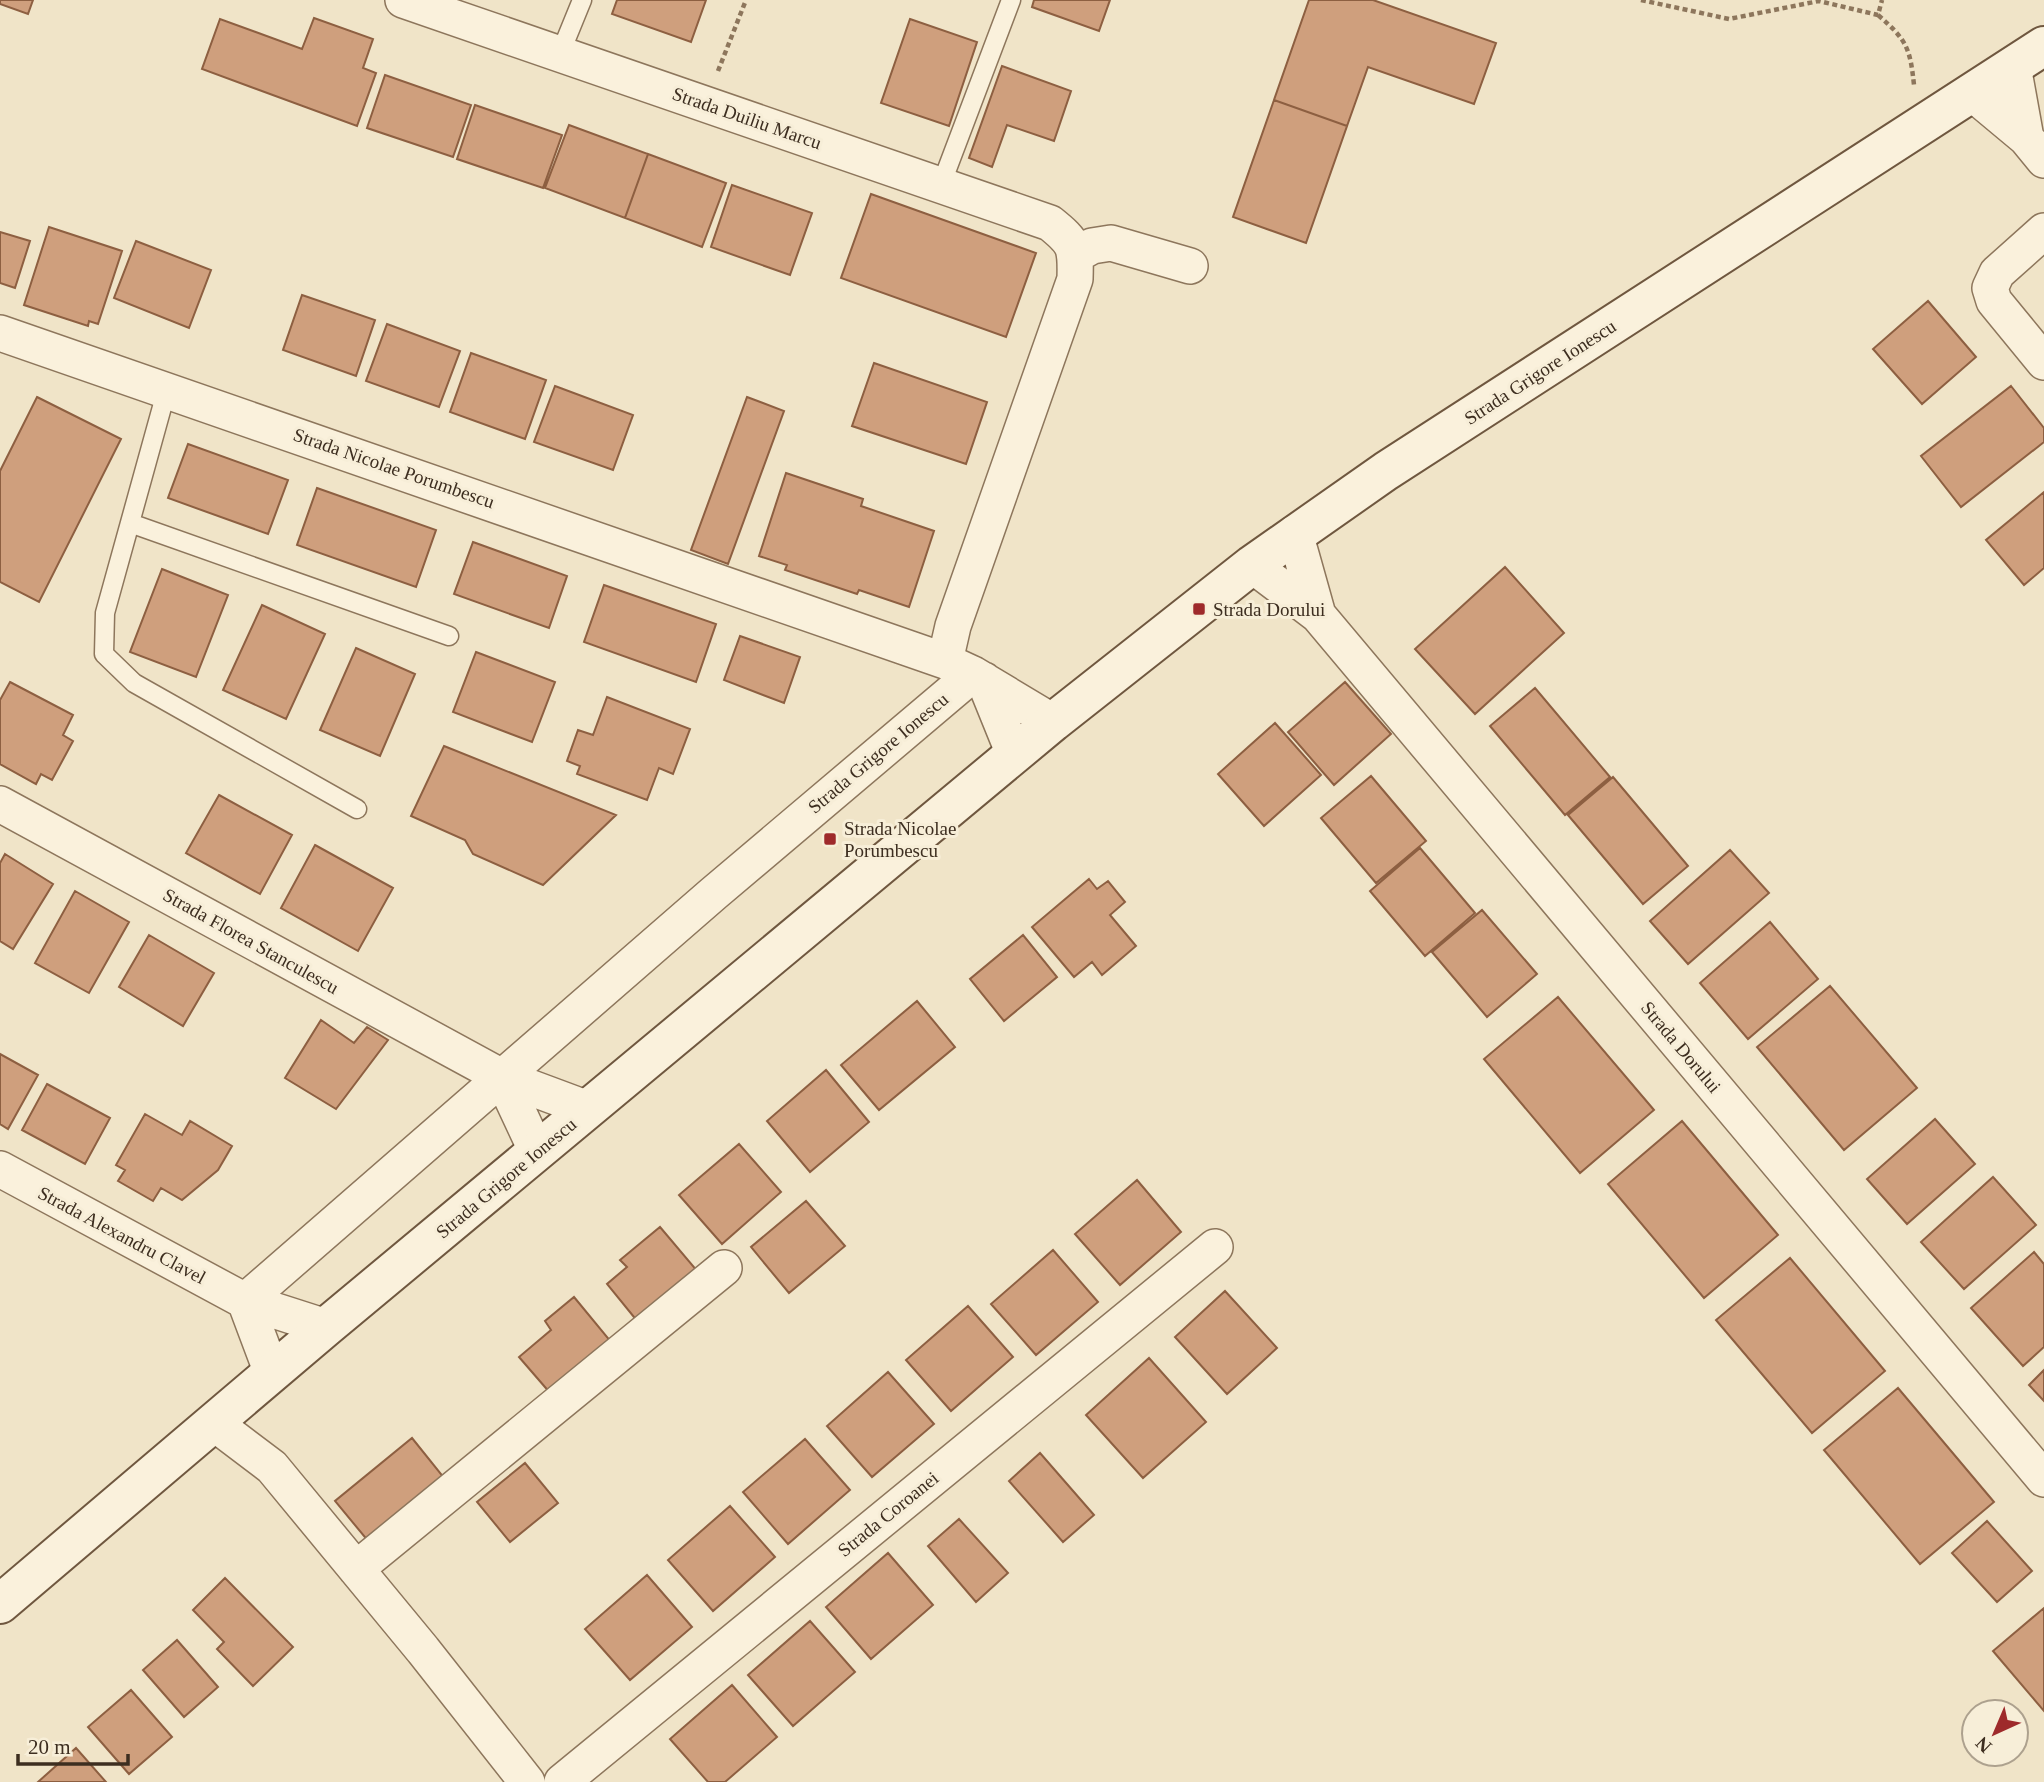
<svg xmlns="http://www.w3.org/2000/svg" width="2044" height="1782" viewBox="0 0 2044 1782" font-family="Georgia,serif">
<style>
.building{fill:#cf9f7d;stroke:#8d5f41;stroke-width:2}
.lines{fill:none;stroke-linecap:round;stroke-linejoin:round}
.lane-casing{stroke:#8d765c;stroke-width:21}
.street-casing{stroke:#8d765c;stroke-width:38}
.secondary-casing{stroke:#6f573f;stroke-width:42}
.path{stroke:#8d765c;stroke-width:4.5;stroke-dasharray:5 3.5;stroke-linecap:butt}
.lane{stroke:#faf1dc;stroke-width:18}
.street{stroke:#faf1dc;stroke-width:35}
.secondary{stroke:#faf1dc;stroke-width:38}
.poi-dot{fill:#9e2a2b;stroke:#f7eed8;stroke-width:2.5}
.labels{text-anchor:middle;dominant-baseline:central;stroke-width:6;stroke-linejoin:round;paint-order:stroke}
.street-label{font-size:19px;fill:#3d2e20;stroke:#f7eed8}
.poi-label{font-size:19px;fill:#3d2e20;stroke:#f7eed8;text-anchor:start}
</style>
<rect width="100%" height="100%" fill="#f0e4c8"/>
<path class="building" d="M0 0H33L28 14 0 4Z
M617 0H706L691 42 612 14Z
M1034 0H1110L1099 31 1032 7Z
M1309 0H1373L1496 43 1474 104 1368 67 1347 126 1274 100Z
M314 18 373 39 363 68 376 73 357 126 202 69 220 19 302 49Z
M910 19 977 42 949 126 881 103Z
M1002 66 1071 91 1054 141 1007 125 992 167 969 158Z
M385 75 471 105 453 157 367 128Z
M1274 100 1347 126 1306 243 1233 217Z
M475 105 562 135 543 188 457 159Z
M569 125 648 154 625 218 545 188Z
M648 154 726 183 702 247 625 218Z
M732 185 812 213 790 275 711 247Z
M871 194 1036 253 1006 337 841 278Z
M49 227 122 251 98 324 89 321 88 326 24 305Z
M0 232 30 241 15 288 0 283Z
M136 241 211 270 189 328 114 298Z
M302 295 375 320 356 376 283 350Z
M1928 301 1976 357 1922 404 1873 349Z
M387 324 460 351 439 407 366 381Z
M471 353 546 380 525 439 450 412Z
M874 363 987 402 966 464 852 426Z
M555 386 633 415 613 470 534 442Z
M2011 386 2044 428V442L1961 507 1921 456Z
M37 397 121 439 39 602 0 582V471Z
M747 397 784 411 728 564 691 550Z
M188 444 288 480 268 534 168 498Z
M786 473 863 499 861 506 934 531 909 607 859 590 857 594 785 570 787 565 759 556Z
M317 488 436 530 416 587 297 545Z
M2044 492V568L2024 585 1986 540Z
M473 542 567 576 549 628 454 594Z
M1505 567 1564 633 1475 714 1415 649Z
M162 569 228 595 196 677 130 652Z
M604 585 716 624 696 682 584 642Z
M262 605 325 634 286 719 223 690Z
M740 636 800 657 784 703 724 680Z
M356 648 415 674 380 756 320 730Z
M476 652 555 682 532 742 453 712Z
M10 682 73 715 63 735 73 741 52 780 41 774 36 784 0 764V700Z
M1345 682 1391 734 1334 785 1288 732Z
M1535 688 1610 777 1565 815 1490 726Z
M607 697 690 729 673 774 659 768 647 800 577 774 580 766 567 761 578 730 593 735Z
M1275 723 1321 775 1264 826 1218 774Z
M444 746 616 815 543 885 473 854 465 840 411 816Z
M1371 776 1426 841 1376 883 1321 818Z
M1613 777 1688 866 1643 904 1568 815Z
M219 795 292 835 260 894 186 853Z
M315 845 393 888 358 951 281 908Z
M1420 848 1475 913 1425 956 1370 891Z
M1730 850 1769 893 1688 964 1650 921Z
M5 854 53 884 13 949 0 941V863Z
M1089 879 1097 889 1108 881 1125 902 1110 915 1136 946 1102 975 1092 962 1074 977 1032 927Z
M75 891 129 922 89 993 35 963Z
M1482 910 1537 974 1487 1017 1432 952Z
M1770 922 1818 979 1748 1039 1700 983Z
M149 935 214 973 183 1026 119 987Z
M1023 935 1057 977 1004 1021 970 979Z
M1830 986 1917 1088 1844 1150 1757 1047Z
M1558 997 1654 1110 1580 1173 1484 1059Z
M917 1001 955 1047 879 1110 841 1065Z
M321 1020 354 1043 367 1027 388 1040 336 1109 285 1078Z
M0 1054 38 1075 8 1129 0 1124Z
M826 1070 869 1122 810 1172 767 1121Z
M47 1084 110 1118 85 1164 22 1130Z
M145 1114 182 1135 190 1121 232 1146 218 1170 182 1200 161 1188 153 1201 118 1181 125 1170 116 1165Z
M1935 1119 1975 1164 1907 1224 1867 1179Z
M1682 1121 1778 1235 1704 1298 1608 1184Z
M739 1144 781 1192 722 1244 679 1195Z
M1993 1177 2036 1225 1964 1289 1921 1242Z
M1137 1180 1181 1232 1120 1285 1075 1234Z
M806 1201 845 1246 789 1293 751 1247Z
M660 1227 698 1272 638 1322 607 1284 627 1267 620 1260Z
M1053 1250 1098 1302 1036 1355 991 1304Z
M2034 1252 2044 1264V1347L2023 1366 1971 1308Z
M1790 1258 1885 1371 1812 1433 1716 1320Z
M1225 1291 1277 1348 1227 1394 1175 1337Z
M574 1297 612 1343 551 1394 519 1357 551 1330 545 1321Z
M968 1306 1013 1357 951 1411 906 1360Z
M1149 1358 1206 1422 1143 1478 1086 1415Z
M2044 1370V1401L2029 1385Z
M888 1372 934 1424 872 1477 827 1426Z
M1898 1388 1994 1502 1920 1564 1824 1450Z
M412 1438 445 1479 369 1542 335 1501Z
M805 1439 850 1490 788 1544 743 1492Z
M1040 1453 1094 1515 1063 1542 1009 1481Z
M525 1463 558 1503 510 1542 477 1502Z
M730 1506 775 1557 713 1611 668 1560Z
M959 1519 1008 1573 976 1602 928 1546Z
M1987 1521 2032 1571 1997 1602 1952 1553Z
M888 1553 933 1605 871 1659 826 1607Z
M647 1575 692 1627 630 1680 585 1629Z
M225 1578 293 1647 253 1686 217 1649 224 1642 193 1610Z
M2044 1608V1711L1993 1651Z
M810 1621 855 1672 793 1726 748 1675Z
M177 1640 218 1687 184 1717 143 1670Z
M732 1685 777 1737 725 1782H708L670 1739Z
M131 1690 172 1737 129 1774 88 1727Z
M76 1748 106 1782H38Z"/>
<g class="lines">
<g class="lane-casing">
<path id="lane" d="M560 54 582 0
M941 185 1011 0
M167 389 105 613 104 654 134 683 357 809
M130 523 449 636"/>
</g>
<g class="street-casing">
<path id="street" d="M403 0 1050 223C1075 243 1076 247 1075 279L953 626 945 661
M2013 66 2026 138
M1972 93 2026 138 2044 160
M2044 231 1997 273 1990 288 1994 301 2044 362
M1076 255 1092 246 1111 243 1190 266
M0 333 945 661 973 674 1053 722
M1295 533 1318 615
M1252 565 1318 615 2044 1479
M984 680 1014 754
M0 804 502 1077 588 1109
M502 1077 537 1152
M0 1169 245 1301 326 1327
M245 1301 713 894 973 674
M245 1301 272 1373
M214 1423 272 1467 423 1650 527 1782
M356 1569 724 1268
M562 1782 1215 1247"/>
</g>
<g class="secondary-casing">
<path id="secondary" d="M0 1604 326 1327 1053 722 1252 565 1386 471 2044 46"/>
</g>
<path class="path" d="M1641 0 1729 19 1819 1 1878 15 1882 0
M1878 15C1907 40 1910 48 1914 85
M718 71 746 0"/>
<use href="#lane" class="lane"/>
<use href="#street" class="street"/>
<use href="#secondary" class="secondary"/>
</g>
<g class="poi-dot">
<rect x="1192" y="602" width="14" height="14" rx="3.5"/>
<rect x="823" y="832" width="14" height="14" rx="3.5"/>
</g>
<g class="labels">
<g class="street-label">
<text transform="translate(747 118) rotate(19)">Strada Duiliu Marcu</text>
<text transform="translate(1540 372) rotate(-33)">Strada Grigore Ionescu</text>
<text transform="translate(394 468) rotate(19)">Strada Nicolae Porumbescu</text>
<text transform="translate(878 753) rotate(-40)">Strada Grigore Ionescu</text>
<text transform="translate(251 941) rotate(29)">Strada Florea Stanculescu</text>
<text transform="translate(1681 1047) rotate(50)">Strada Dorului</text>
<text transform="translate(506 1178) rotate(-40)">Strada Grigore Ionescu</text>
<text transform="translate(122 1235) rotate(28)">Strada Alexandru Clavel</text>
<text transform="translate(888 1514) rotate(-39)">Strada Coroanei</text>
</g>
<g class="poi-label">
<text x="1213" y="609">Strada Dorului</text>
<text x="844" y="828">Strada Nicolae<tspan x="844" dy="22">Porumbescu</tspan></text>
</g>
</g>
<g transform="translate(1995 1733) rotate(224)"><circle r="33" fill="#f7eed8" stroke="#ada18e" stroke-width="2"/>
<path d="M0-5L12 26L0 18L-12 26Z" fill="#9e2a2b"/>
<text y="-10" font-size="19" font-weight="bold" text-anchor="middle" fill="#3d2e20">N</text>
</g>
<path d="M18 1754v10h110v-10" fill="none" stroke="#3d2e20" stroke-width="3.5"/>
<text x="28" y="1754" font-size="21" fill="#3d2e20" stroke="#f7eed8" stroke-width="5" paint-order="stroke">20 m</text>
</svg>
